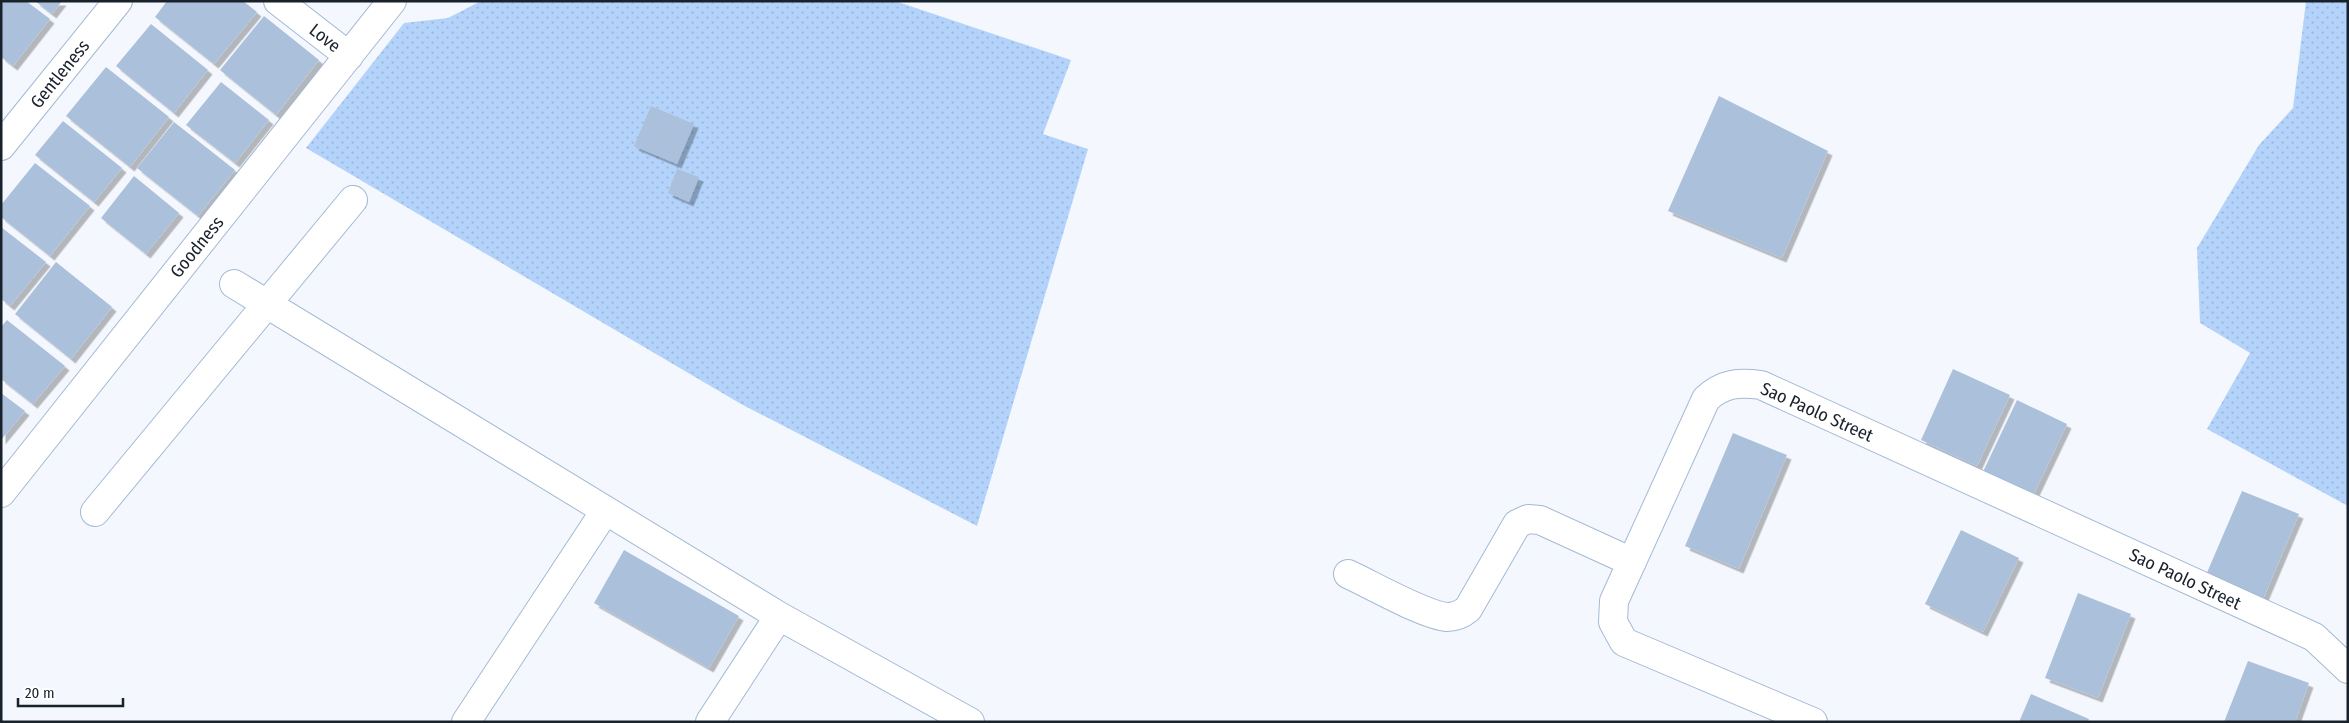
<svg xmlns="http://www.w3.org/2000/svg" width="2349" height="723" viewBox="0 0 2349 723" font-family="'Fira Sans Condensed',sans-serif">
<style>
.grass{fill:url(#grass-dots)}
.building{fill:#abc0db;filter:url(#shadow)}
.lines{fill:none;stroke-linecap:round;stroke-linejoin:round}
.minor-casing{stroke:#a4b9d3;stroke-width:30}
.minor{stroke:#fff;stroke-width:28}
.labels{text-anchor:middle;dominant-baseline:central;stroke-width:4.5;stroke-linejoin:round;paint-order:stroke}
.street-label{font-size:18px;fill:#19212b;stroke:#fff}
</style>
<defs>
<pattern id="grass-dots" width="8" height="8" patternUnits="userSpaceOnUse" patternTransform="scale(1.25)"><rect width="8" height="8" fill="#b4d3fb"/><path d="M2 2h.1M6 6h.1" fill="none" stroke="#9ab5d7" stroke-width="1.8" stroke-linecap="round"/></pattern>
<filter id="shadow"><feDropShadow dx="4.5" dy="4.5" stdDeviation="0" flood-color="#0004"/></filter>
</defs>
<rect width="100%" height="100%" fill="#f4f8fe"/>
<path class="grass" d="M481 1H895L1071 60 1043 134 1088 149 977 526 741 404 306 148 404 23 448 18Z
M2306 1H2348V506L2207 429 2250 353 2200 323 2197 248 2259 145 2293 108Z"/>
<path class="building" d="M1 1H26L50 19 13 66 1 57Z
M35 1H62L52 14Z
M167 1H243L257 12 214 64 155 17Z
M264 16 319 60 276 115 220 70Z
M151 24 208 70 174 113 116 66Z
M106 67 169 117 130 167 66 116Z
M221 82 269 120 235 163 186 125Z
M1719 96 1828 151 1782 258 1668 211Z
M651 106 694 124 677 164 634 146Z
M63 121 122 168 94 202 35 155Z
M174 122 235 170 198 216 137 168Z
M35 163 90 206 50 256 1 217V205Z
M677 169 699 177 689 202 668 193Z
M134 176 179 213 146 254 101 218Z
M1 227 46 262 10 306 1 299Z
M56 262 112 307 71 359 15 314Z
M7 320 65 366 33 404 1 379V327Z
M1953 369 2010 395 1977 466 1921 440Z
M1 393 25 411 1 440Z
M2017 400 2067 424 2031 500 1981 476Z
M1733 433 1787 455 1739 569 1685 546Z
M2242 491 2299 514 2263 599 2206 575Z
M1961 530 2019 558 1983 632 1925 604Z
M624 550 739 616 709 668 594 603Z
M2078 593 2131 614 2098 698 2045 678Z
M2248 661 2309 683 2295 722H2224Z
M2031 694 2089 719 2088 722H2019Z"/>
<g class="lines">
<g class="minor-casing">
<path id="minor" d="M278 1 349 56
M1 146 118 1
M234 284 779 616 970 722
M1 493 392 1
M95 512 353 200
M1348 574C1372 585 1424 615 1447 617 1456 617 1462 614 1468 609L1517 524 1528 519 1540 520 1632 562
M466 722 605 511
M710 722 779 616
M1813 722 1624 642 1613 622 1614 601 1706 399C1723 383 1739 382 1761 385L2314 637 2348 669"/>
</g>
<use href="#minor" class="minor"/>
</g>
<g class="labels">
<g class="street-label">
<text transform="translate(325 38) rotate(38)">Love</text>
<text transform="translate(60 74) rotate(-51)">Gentleness</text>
<text transform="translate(197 247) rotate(-51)">Goodness</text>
<text transform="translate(1817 412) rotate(24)">Sao Paolo Street</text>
<text transform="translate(2185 579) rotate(25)">Sao Paolo Street</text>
</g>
</g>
<rect width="2349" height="723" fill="none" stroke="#19212b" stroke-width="5"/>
<path d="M18 698v8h105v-8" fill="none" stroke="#19212b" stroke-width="2.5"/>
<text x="25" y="698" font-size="15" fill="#19212b" stroke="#ffffff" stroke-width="4" paint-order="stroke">20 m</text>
</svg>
